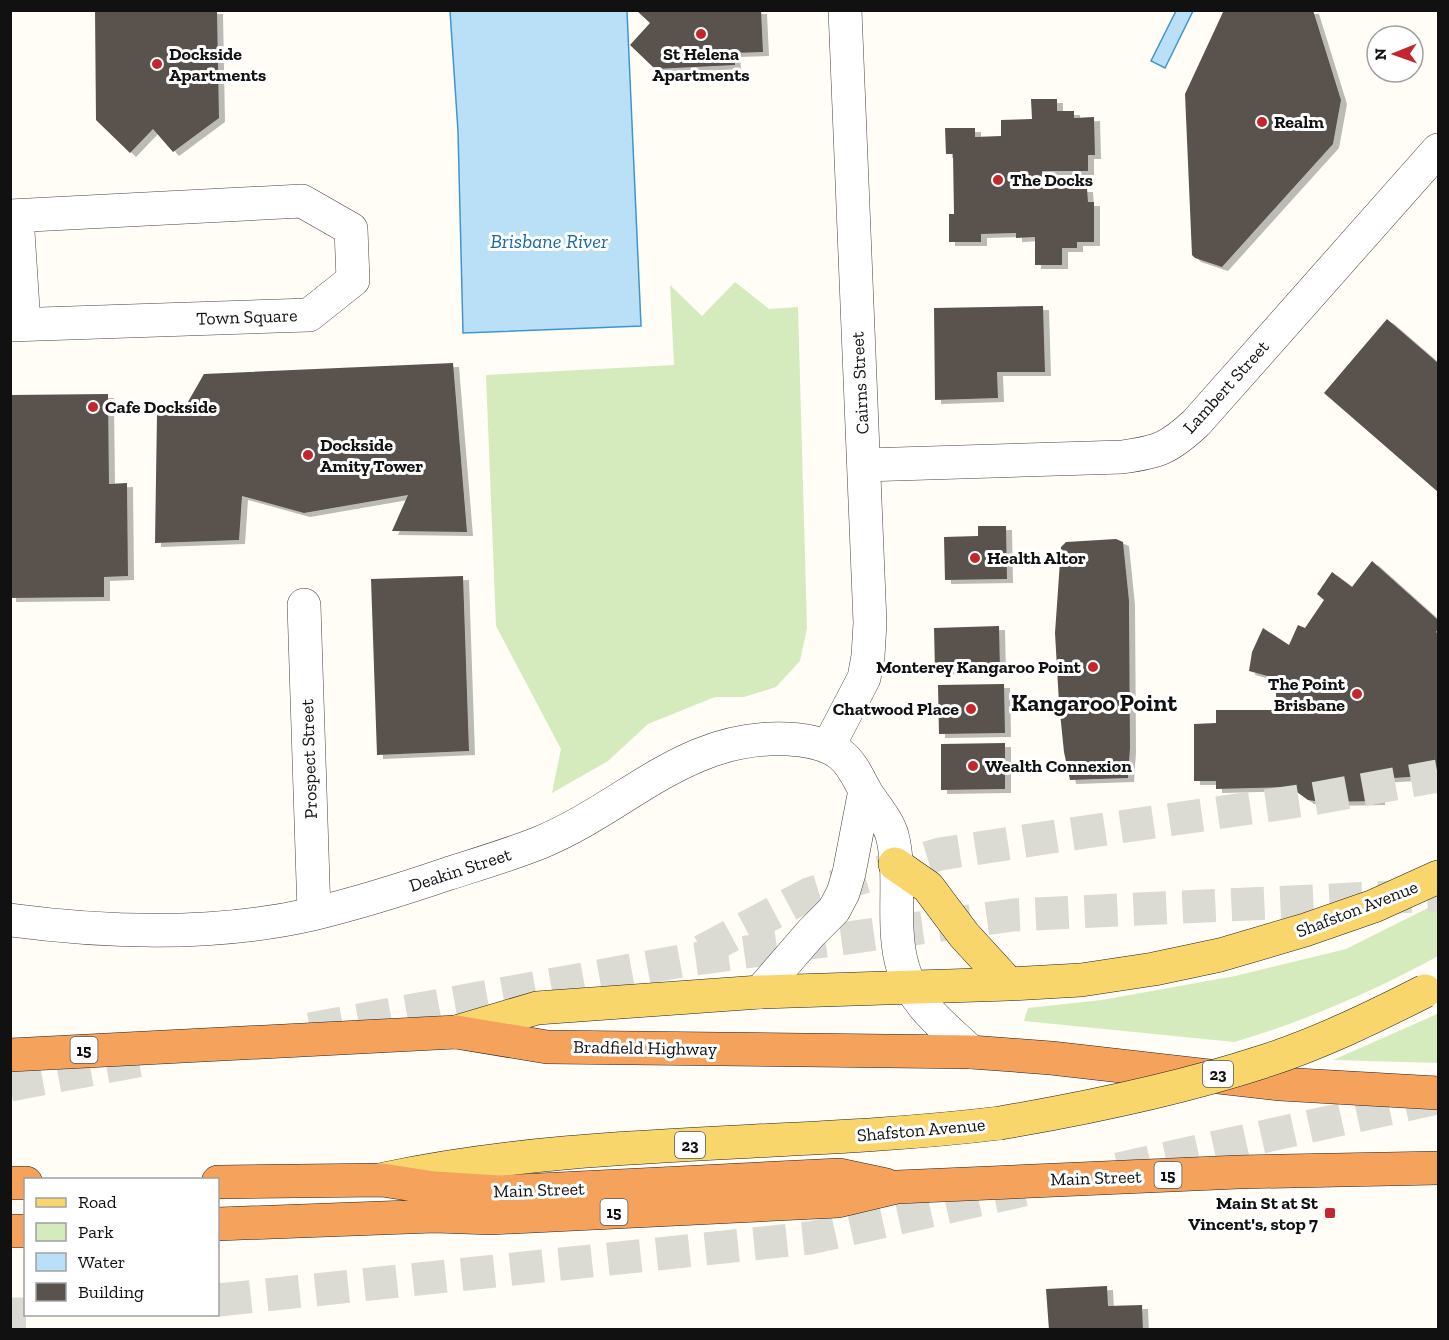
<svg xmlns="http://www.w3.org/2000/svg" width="1449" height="1340" viewBox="0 0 1449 1340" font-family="'Zilla Slab',serif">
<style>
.green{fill:#d5ebbd}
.water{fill:#b9e0f7;stroke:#3f96cf;stroke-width:1.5}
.building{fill:#5a524d;filter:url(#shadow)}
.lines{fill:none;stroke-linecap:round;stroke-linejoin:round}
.highway-tunnel{stroke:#dbdad3;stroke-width:33;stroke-dasharray:33 16;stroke-linecap:butt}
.minor-casing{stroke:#444;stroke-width:34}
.major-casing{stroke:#222;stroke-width:34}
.highway-casing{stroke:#222;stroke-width:34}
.minor{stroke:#fff;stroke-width:33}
.major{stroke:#f9d66b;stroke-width:33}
.highway{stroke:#f5a25d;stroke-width:33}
.major-bridge-casing{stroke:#222;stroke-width:34;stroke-linecap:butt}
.major-bridge{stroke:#f9d66b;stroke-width:33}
.poi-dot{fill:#c4262e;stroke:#fff;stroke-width:2}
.labels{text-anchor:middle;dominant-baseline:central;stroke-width:6;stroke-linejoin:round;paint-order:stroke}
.shield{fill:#fff;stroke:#585858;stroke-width:1.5}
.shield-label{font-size:16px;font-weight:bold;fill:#111}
.poi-label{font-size:18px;font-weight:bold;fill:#111;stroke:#fff;text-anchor:start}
.street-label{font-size:18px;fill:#111;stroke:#fff}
.water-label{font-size:20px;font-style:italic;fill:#1768a6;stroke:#fff}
.district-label{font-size:24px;font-weight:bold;fill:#111;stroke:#fff}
</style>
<defs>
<filter id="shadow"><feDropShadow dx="6" dy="4" stdDeviation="0" flood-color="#0004"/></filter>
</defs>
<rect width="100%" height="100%" fill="#fffdf5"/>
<path class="green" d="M735 282 769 309 798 307 807 628 800 661 776 687 744 697H715L648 724 608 761 552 793 561 749 496 626 486 375 674 365 670 285 702 316Z
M1438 903V956C1378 989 1301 1023 1234 1042L1024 1021 1028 1008 1102 1000 1235 976 1346 949Z
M1438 1013V1063L1333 1060 1435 1015Z"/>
<path class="water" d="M450 11H627L641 326 463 333 458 131Z
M1176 11H1193L1165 68 1151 61Z"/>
<path class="building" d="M95 10H217L219 118 173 152 153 129 130 153 96 120Z
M636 10H761L763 52 734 53 735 65 655 69 630 45 650 23Z
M1224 10H1313L1341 100 1333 144 1222 267 1195 258 1192 255 1185 94Z
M1031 99H1057V111H1074V118L1094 117 1095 155H1088V171H1042V188H1087L1088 202H1094V242H1077V248H1062V265H1035V237L1016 238V233L981 234V242H949V214H954L953 154H946L945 128H975V137L1001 136V120L1032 119Z
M1043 306 1045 372H997L998 398 935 400 934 308Z
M1387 319 1438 363V492L1324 393Z
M453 363 467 532 392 531 408 495 304 513 242 496 239 540 155 543 157 415 185 407 204 374Z
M108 394 109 484 127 483 128 576 104 577V597L10 598V395Z
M978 526H1006L1007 579 945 580 944 537 978 536Z
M1116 539 1123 542 1129 601 1130 748 1128 778 1070 780 1064 752 1059 703 1055 633 1061 547 1066 542Z
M1372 561 1438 620V629L1436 632 1438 634V775L1379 779V801L1321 802 1308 800 1290 787 1216 789V781H1194V724L1216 723V710H1277L1275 678 1249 671 1252 652 1263 628 1289 645 1298 625 1305 628 1324 600 1317 594 1332 572 1352 587Z
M463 576 469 751 377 755 371 579Z
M999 626 1000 670 935 671 934 628Z
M1004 684 1005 733 939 734 938 685Z
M1005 743V789L941 790V744Z
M1107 1286 1108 1306 1142 1305 1143 1330H1049L1046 1289Z"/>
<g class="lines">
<path class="highway-tunnel" d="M702 951 809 894 940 854 1064 835 1306 800 1438 776
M310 1029 681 961 1013 915 1438 895
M10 1085 153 1058
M1118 1169 1437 1098
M218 1300 810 1238 1024 1190
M10 1314H26"/>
<g class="minor-casing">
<path id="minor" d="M10 216 302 201 351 229 353 280 309 315 10 325
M17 216 24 324
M864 465 1122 457C1159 452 1169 448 1196 423L1438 150
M304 605 314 913
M828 747 864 678 868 656 870 623 845 10
M10 920C108 933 217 936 313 914 358 903 403 889 447 874 478 864 509 855 539 843 627 807 685 734 788 739 805 740 826 743 840 754 853 764 859 780 867 794 875 806 888 821 892 835 903 877 890 925 903 968 913 1004 945 1027 971 1052
M760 992 811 933 834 910 843 893 849 873 865 790"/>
</g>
<g class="major-casing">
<path id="major" d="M895 864 928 887 964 935 1009 984
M456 1032 537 1008 760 992 1009 984 1081 980 1154 969 1220 955 1305 930 1374 906 1438 877
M384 1179C585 1136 796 1148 1000 1123"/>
</g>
<g class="highway-casing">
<path id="highway" d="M10 1055 456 1032 547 1047 971 1052 1051 1058 1280 1084 1438 1093
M218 1182 382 1180 434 1188 499 1192 839 1175 886 1185
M10 1183H26
M218 1224 435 1216 491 1218 838 1201 897 1187 1239 1172 1438 1168
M10 1231H26"/>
</g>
<use href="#minor" class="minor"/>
<use href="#major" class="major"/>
<use href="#highway" class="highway"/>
<g class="major-bridge-casing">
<path id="major-bridge" d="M1000 1123C1088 1108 1176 1090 1262 1062 1318 1044 1372 1018 1425 991"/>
</g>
<use href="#major-bridge" class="major-bridge"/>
</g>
<g class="poi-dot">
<circle cx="701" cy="34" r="6"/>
<circle cx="157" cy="64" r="6"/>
<circle cx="1262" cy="122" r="6"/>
<circle cx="998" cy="180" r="6"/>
<circle cx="93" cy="407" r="6"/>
<circle cx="308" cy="455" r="6"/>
<circle cx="975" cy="558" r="6"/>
<circle cx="1093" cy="667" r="6"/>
<circle cx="1357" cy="694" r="6"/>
<circle cx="971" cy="709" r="6"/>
<circle cx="973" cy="766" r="6"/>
<rect x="1324" y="1207" width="12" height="12" rx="3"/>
</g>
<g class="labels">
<g class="shield">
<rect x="70.5" y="1037" width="27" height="26" rx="4.5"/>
<rect x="1203" y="1061" width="30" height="26" rx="4.5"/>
<rect x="675" y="1132" width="30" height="26" rx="4.5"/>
<rect x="1154.5" y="1162" width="27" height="26" rx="4.5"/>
<rect x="600.5" y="1199" width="27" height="26" rx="4.5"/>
</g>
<g class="shield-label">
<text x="84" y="1050">15</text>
<text x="1218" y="1074">23</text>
<text x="690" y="1145">23</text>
<text x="1168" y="1175">15</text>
<text x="614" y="1212">15</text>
</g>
<g class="poi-label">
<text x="169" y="54">Dockside<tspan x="169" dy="21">Apartments</tspan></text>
<text x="701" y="54" text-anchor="middle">St Helena<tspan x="701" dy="21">Apartments</tspan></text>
<text x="1274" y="122">Realm</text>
<text x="1010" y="180">The Docks</text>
<text x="105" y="407">Cafe Dockside</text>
<text x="320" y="445">Dockside<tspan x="320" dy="21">Amity Tower</tspan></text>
<text x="987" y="558">Health Altor</text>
<text x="1081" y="667" text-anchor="end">Monterey Kangaroo Point</text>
<text x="1345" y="684" text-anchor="end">The Point<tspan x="1345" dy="21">Brisbane</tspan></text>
<text x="959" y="709" text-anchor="end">Chatwood Place</text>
<text x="985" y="766">Wealth Connexion</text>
<text x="1318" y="1203" text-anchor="end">Main St at St<tspan x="1318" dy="21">Vincent's, stop 7</tspan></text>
</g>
<g class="street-label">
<text transform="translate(247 317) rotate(-2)">Town Square</text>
<text transform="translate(860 383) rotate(-93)">Cairns Street</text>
<text transform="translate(1226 387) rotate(-48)">Lambert Street</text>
<text transform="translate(309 759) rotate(-92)">Prospect Street</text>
<text transform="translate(460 870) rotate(-18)">Deakin Street</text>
<text transform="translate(1357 909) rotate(-21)">Shafston Avenue</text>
<text transform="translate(645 1048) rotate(1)">Bradfield Highway</text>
<text transform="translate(921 1130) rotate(-5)">Shafston Avenue</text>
<text transform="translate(1096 1178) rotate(-2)">Main Street</text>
<text transform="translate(539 1190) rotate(-2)">Main Street</text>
</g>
<g class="water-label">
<text x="549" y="241">Brisbane River</text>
</g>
<g class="district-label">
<text x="1094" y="702">Kangaroo Point</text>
</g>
</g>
<rect width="1449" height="1340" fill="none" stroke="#111111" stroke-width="24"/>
<rect x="24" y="1178" width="195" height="138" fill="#ffffff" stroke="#a0a0a0" stroke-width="1.5"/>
<rect x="36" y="1198" width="30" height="9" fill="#f9d66b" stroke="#a0a0a0" stroke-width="1.5"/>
<text x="78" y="1208" font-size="18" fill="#111111">Road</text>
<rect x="36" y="1223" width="30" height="18" fill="#d5ebbd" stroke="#a0a0a0" stroke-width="1.5"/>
<text x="78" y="1238" font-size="18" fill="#111111">Park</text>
<rect x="36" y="1253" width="30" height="18" fill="#b9e0f7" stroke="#a0a0a0" stroke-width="1.5"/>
<text x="78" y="1268" font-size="18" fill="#111111">Water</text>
<rect x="36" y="1283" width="30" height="18" fill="#5a524d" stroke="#a0a0a0" stroke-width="1.5"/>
<text x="78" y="1298" font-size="18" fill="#111111">Building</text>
<g transform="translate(1395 54) rotate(269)"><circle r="28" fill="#ffffff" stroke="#a0a0a0" stroke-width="1.5"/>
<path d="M0-4.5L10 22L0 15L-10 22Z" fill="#c4262e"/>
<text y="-9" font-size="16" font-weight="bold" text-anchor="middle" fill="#111111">N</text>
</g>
</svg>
